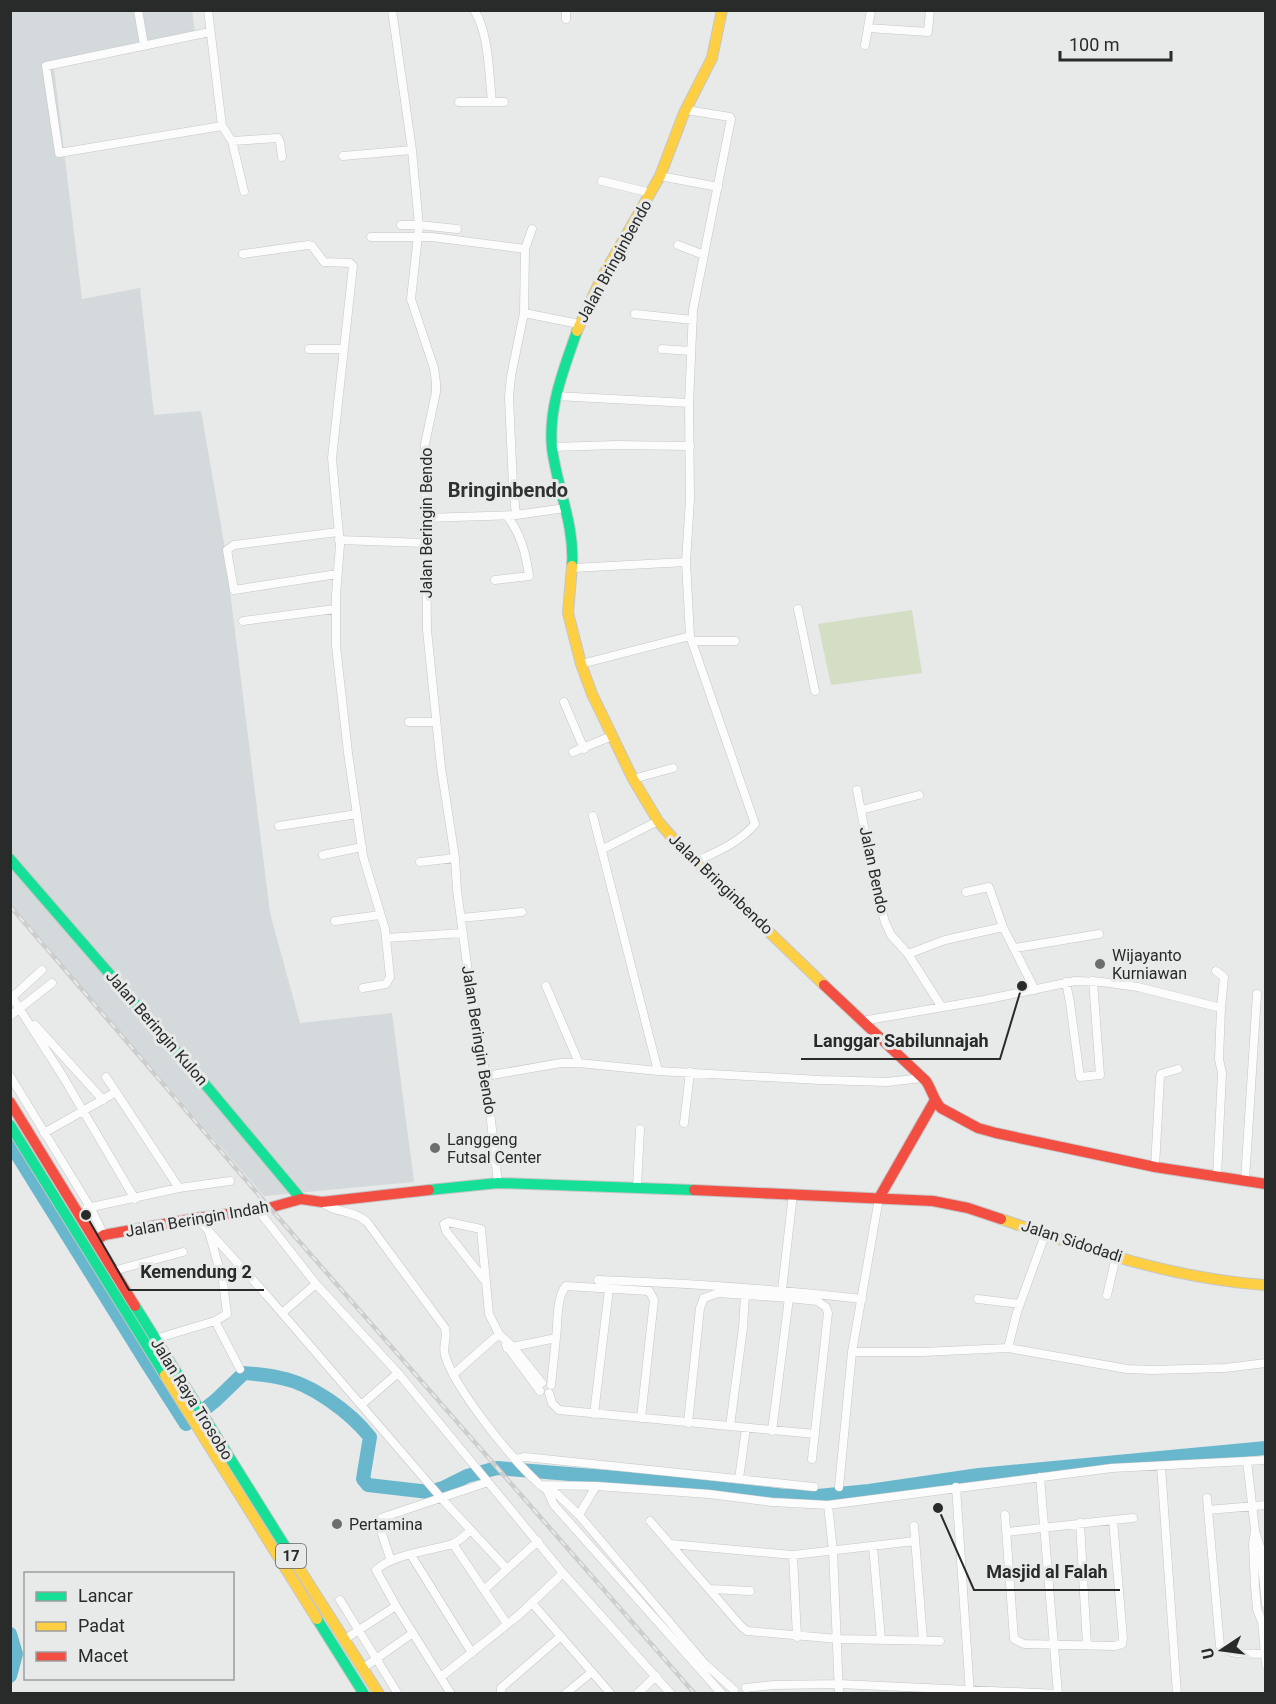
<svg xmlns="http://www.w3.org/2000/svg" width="1276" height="1704" viewBox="0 0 1276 1704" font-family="Roboto,sans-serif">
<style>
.built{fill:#d4d9dc}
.green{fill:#d4dec5}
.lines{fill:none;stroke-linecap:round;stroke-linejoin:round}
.river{stroke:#69b7cc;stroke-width:14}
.street-casing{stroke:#c5c6c6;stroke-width:9}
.fast-casing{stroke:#c5c6c6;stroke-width:12}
.slow-casing{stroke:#c5c6c6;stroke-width:12}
.jam-casing{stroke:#c5c6c6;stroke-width:12}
.street{stroke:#fcfcfc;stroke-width:8}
.fast{stroke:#16e098;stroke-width:10}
.slow{stroke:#ffcf43;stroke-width:10}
.jam{stroke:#f24e42;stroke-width:10}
.rail-casing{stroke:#cdcdcd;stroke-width:4.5}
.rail{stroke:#e8e9e9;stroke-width:2;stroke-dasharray:7;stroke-linecap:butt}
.poi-dot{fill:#6c6d6d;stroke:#e8e9e9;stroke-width:2}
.labels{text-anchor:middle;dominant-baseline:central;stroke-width:6;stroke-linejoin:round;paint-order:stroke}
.shield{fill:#e8e9e9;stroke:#626363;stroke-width:1.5}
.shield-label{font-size:15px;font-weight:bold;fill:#292a2a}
.street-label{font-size:16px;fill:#292a2a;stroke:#e8e9e9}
.poi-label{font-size:16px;fill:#292a2a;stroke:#e8e9e9;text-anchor:start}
.quarter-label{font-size:20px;font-weight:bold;fill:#303131;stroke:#e8e9e9}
.leader{fill:none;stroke:#292a2a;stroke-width:2}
.callout-dot{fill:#292a2a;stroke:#e8e9e9;stroke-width:2}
.callout-label{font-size:18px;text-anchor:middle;font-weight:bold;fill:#292a2a;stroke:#e8e9e9;stroke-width:6;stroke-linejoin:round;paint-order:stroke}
</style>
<rect width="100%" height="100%" fill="#e8e9e9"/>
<path class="built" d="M10 11H192L196 39 54 68 82 299 140 288 154 415 201 411 224 543 270 913 300 1023 392 1013 414 1182 264 1196 11 906Z"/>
<path class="green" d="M912 610 922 673 831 685 818 624Z"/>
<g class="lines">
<path class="river" d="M10 1143 147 1363 186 1424 216 1400 244 1373C256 1374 269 1375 281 1378 312 1384 350 1412 370 1437L363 1479 368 1485 429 1492 443 1488 467 1476 497 1468 655 1481 786 1496H818L869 1491 979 1475 1266 1448
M10 1634 16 1654 10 1676"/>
<g class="street-casing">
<path id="street" d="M138 10 144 45
M208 10 222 126 232 141 278 138 280 142 282 157
M392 10 412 150 419 226 411 299 434 368 436 383V392L425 444 427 630 441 767 455 858 457 890 470 987 486 1076 498 1183
M474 10C489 32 489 75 492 102
M566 10V19
M868 28 928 32 930 10
M210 32 46 66 59 153 222 126
M865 45 871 10
M459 102H504
M686 110 730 117 731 119 693 310 689 403 690 499 686 562 690 636 755 824C739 843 716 852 695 862
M232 141 244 191
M343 156 412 150
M660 176 718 187
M602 181 651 193
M401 225H419L457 229
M371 237H432L525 249
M678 245 704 255
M243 254 308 245 312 246 324 262 350 263 353 266 332 458 340 545 336 595V646L348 753 363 856 385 929 390 977 386 984 363 988
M524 313 579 324
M635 314 693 320
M309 349H344
M662 349 691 351
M555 396 689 403
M552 447 616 445 690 446
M516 515 513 486 509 397 511 376 524 313 525 249 532 229
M425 518 516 515 565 508
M339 540 425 543
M572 568 686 562
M337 574 234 590 227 550 234 545 338 532
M495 580 529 576C526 554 521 534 507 516
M798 609 815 691
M243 621 335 609
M692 641H735
M581 664 690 636
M564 702 584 749
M409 722H436
M573 752 612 736
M633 779 673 768
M857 790 877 894 885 922 891 935 908 954 941 1006
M861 810 919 795
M593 816 658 1071
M279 826 357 814
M603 849 658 821
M323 855 362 847
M420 862 455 858
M966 892 989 887 1003 927 1035 990
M461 918 522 912
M335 921 380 915
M386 938 463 933
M1015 948 1099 934
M908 954 945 940 1003 927
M1216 971 1224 977 1221 1008
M1066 982 1070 1003 1080 1077 1100 1075 1093 981
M546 986 579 1063
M10 994 62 1075 135 1199
M10 999 42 970
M10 1016 52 983
M862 1021 984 1000 1075 981 1102 982 1138 987 1221 1008 1219 1059 1222 1073 1217 1176
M35 1025 103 1100
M10 1076 90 1207 104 1235
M486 1076 561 1063H579L658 1071 820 1080 887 1082 922 1078
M106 1077 179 1188
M684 1123 690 1072
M44 1133 116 1092
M1155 1167 1160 1077 1161 1074 1178 1069
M1245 1180 1257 994
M637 1187 640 1129
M322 1202C334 1213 354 1210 367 1222L445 1328C448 1338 442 1346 445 1355 454 1388 519 1470 547 1490
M87 1208 179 1188 230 1181
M258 1210 316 1284 398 1373 563 1573 671 1694
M197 1218 269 1298 442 1499 507 1569
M113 1271 183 1252
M222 1279 239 1265
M598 1280C687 1283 774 1289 862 1299
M486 1282 481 1229 448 1222 444 1224 446 1231 486 1282 489 1314 499 1334 513 1347 542 1383
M782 1290 793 1194
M1107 1295 1116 1257
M789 1298 817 1301 826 1307 828 1313 812 1459
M978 1299 1020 1304
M282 1313 316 1284
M215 1321 240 1369
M155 1339 215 1321 227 1314 223 1282 209 1232
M506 1345 540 1391
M507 1348 556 1338C558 1323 556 1297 566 1286L649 1291 654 1300 641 1418
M1008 1348 1017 1312 1045 1235
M852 1352H923L1008 1348 1127 1369 1153 1370 1225 1368 1266 1363
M454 1376 456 1372 499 1334
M551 1385 556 1338
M549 1393 552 1403 559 1410 815 1434
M361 1405 398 1373
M594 1414 609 1289
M688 1423 700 1308 704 1298 718 1293 789 1298 772 1431
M730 1426 743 1328 745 1295
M516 1459 525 1457 814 1487
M1247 1461 1255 1530 1253 1544 1255 1586 1257 1609 1262 1622 1266 1665
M1161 1466 1177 1694
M1040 1477 1058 1694
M739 1479 746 1428
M540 1485 596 1486
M839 1487 852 1352 879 1198
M956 1487 970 1694
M1207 1498 1220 1646C1229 1656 1253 1653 1266 1654
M828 1505 1112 1468 1266 1460
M1208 1510 1266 1505
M579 1515 596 1486 709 1494 772 1502 828 1505 833 1551 839 1694
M1005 1515 1014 1639 1024 1644 1114 1646 1122 1644 1123 1638 1113 1520 1007 1532
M1113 1520 1133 1518
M650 1521 741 1626 747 1631 838 1639 940 1641
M1080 1523 1087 1645
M914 1526 923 1640
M1256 1534 1260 1547 1266 1604
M453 1544 507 1624
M670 1544 793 1555 915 1541
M873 1546 881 1640
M411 1555 472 1653
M793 1555 797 1637
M391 1561 379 1525 381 1518 488 1482
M485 1589 538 1541
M710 1589 750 1591
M340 1600 398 1694
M532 1603 611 1694
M345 1639 396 1606
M363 1668 413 1633
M441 1677 519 1615 563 1573
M746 1688 774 1685 839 1684 1059 1694
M451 1694 396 1606 376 1570C393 1554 430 1551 452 1544 459 1542 465 1535 471 1530
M501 1694V1688L561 1636
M565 1694 592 1672
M637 1694 656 1676
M722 1694 554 1505 547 1490 557 1494 579 1515 704 1663 734 1690"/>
</g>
<g class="fast-casing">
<path id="fast" d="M572 566C575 525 557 488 552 448 548 407 564 369 577 331
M10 859 204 1083 301 1199
M10 1125 165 1375
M429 1190 498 1183 694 1190
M135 1306 288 1551
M317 1619 364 1694"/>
</g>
<g class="slow-casing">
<path id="slow" d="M577 331 600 281 660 176 684 113 712 58 722 10
M572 566 568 613 581 664 592 694 633 779 658 821 676 842 824 985
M1001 1219C1087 1249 1174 1279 1266 1285
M165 1375 317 1619
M288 1551 379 1694"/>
</g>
<g class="jam-casing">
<path id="jam" d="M824 985 926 1081C932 1090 934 1101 941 1108L978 1128 996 1133 1155 1167 1266 1184
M10 1102 135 1306
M694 1190 933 1201 968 1208 1001 1219
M879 1198 935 1100
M95 1241 104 1235 197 1218 265 1209 301 1199 322 1202 429 1190"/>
</g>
<use href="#street" class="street"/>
<use href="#fast" class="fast"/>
<use href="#slow" class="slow"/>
<use href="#jam" class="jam"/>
<g class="rail-casing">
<path id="rail" d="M10 906 270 1208 695 1694"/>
</g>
<use href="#rail" class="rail"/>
</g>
<g class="poi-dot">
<circle cx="1100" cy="964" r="6"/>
<circle cx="435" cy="1148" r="6"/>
<circle cx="337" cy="1524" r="6"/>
</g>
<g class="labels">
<rect class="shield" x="276" y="1544" width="30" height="24" rx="4.5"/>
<g class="shield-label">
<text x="291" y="1556">17</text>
</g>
<g class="street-label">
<text transform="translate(614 261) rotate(-61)">Jalan Bringinbendo</text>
<text transform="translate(426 523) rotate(-90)">Jalan Beringin Bendo</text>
<text transform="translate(874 870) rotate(78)">Jalan Bendo</text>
<text transform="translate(721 884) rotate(44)">Jalan Bringinbendo</text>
<text transform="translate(157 1028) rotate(49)">Jalan Beringin Kulon</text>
<text transform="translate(479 1040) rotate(81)">Jalan Beringin Bendo</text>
<text transform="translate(197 1219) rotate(-10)">Jalan Beringin Indah</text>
<text transform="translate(1072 1241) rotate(18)">Jalan Sidodadi</text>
<text transform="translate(192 1399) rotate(58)">Jalan Raya Trosobo</text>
</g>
<g class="poi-label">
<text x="1112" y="955">Wijayanto<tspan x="1112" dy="18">Kurniawan</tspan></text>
<text x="447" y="1139">Langgeng<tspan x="447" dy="18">Futsal Center</tspan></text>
<text x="349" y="1524">Pertamina</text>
</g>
<g class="quarter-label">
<text x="508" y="490">Bringinbendo</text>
</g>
</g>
<path class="leader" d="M1022 986L1000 1059H801M86 1215L129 1290H264M938 1508L974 1590H1120"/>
<g class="callout-dot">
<circle cx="1022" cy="986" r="6"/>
<circle cx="86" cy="1215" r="6"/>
<circle cx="938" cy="1508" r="6"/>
</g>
<g class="callout-label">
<text x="901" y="1047">Langgar Sabilunnajah</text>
<text x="196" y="1278">Kemendung 2</text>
<text x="1047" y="1578">Masjid al Falah</text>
</g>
<rect width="1276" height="1704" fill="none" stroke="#292a2a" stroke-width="24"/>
<rect x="24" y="1572" width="210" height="108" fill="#e8e9e9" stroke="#9c9d9d" stroke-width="1.5"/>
<rect x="36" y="1592" width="30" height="9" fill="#16e098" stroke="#9c9d9d" stroke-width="1.5"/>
<text x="78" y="1602" font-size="18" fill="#292a2a">Lancar</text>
<rect x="36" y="1622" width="30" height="9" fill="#ffcf43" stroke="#9c9d9d" stroke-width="1.5"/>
<text x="78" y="1632" font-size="18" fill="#292a2a">Padat</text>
<rect x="36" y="1652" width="30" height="9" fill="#f24e42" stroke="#9c9d9d" stroke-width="1.5"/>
<text x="78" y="1662" font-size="18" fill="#292a2a">Macet</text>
<g transform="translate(1222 1650) rotate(257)" stroke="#e8e9e9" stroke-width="4.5" paint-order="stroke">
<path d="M0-4.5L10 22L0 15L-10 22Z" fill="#292a2a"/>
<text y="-9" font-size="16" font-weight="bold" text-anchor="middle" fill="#292a2a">U</text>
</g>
<path d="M1060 51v9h111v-9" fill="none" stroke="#292a2a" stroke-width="3"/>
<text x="1069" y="51" font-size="18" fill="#292a2a" stroke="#e8e9e9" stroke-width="4.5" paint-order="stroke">100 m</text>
</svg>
